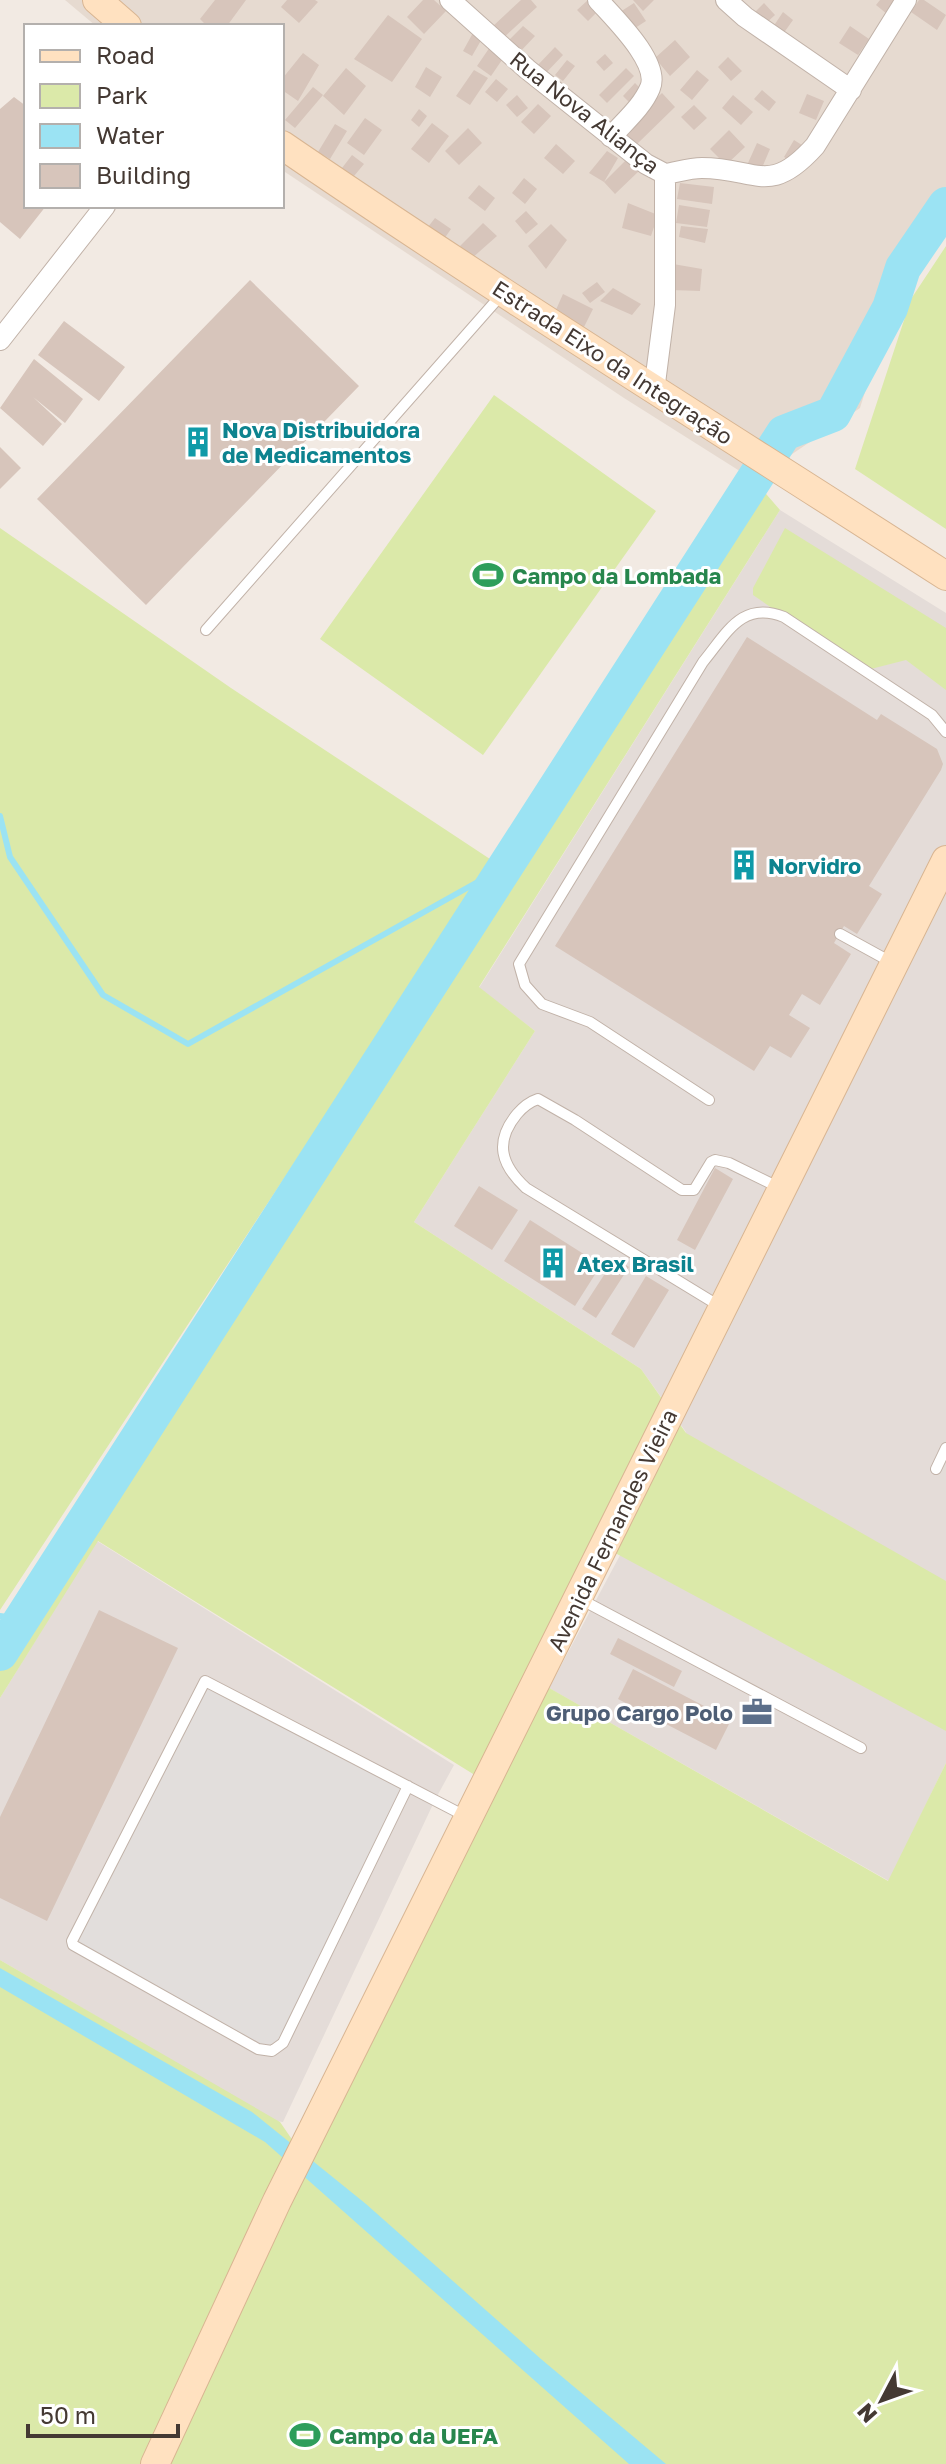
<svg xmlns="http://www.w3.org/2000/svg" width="946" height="2464" viewBox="0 0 946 2464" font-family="'Golos Text',sans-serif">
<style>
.residential{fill:#e6dad0}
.industrial{fill:#e4dcd8}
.green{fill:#dbe9a9}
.parking{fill:#e2dedc}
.water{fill:#9be3f3}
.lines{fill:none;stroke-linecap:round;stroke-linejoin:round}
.stream{stroke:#9be3f3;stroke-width:6}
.river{stroke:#9be3f3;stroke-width:36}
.building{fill:#d7c5bb}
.lane-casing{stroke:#c1b2a8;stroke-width:12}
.street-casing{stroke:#c1b2a8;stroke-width:22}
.secondary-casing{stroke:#d8b592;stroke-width:30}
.lane{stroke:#fff;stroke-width:10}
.street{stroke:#fff;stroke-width:20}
.secondary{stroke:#ffe1c0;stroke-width:28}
.labels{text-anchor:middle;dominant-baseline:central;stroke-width:6;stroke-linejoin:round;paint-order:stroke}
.street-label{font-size:22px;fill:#443933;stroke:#fff}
.culture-label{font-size:22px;font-weight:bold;fill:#0d838f;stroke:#fff;text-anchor:start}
.leisure-label{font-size:22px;font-weight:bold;fill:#27864d;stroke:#fff;text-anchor:start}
.service-label{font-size:22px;font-weight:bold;fill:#4e5e75;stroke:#fff;text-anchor:end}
</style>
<rect width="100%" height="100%" fill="#f2eae3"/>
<path class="residential" d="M65 0H946V205L903 269 860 408 754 480 624 398 282 170V26H96Z"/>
<path class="industrial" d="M780 510 946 613V1763L889 1881 549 1688 686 1432 641 1369 414 1222 535 1031 479 988Z
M97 1541 454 1765 435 1800 283 2122 276 2121 0 1960V1698Z"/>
<path class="green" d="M946 246V529L855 469 911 299Z
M494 395 656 511 483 755 320 639Z
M754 480 780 510 479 987 535 1031 414 1222 641 1369 686 1433 946 1581V1731L604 1547 537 1681 888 1881 946 1763V2464H0V1960L280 2122 300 2151 486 1782 98 1541 0 1698V1653Z
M0 528 231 688 493 861 0 1610Z
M785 528 946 628V690L906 660 863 671 753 595V588Z"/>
<path class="parking" d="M205 1681 408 1786 283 2043 272 2051 73 1945Z"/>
<path class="water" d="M0 1968 252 2112 366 2204 541 2359 666 2464H629L265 2142 0 1987Z"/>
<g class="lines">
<path class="stream" d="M0 816 10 857 103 995 188 1044 508 865
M0 1616 22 1619"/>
<path class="river" d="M0 1653 784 433 833 414 890 308 903 268 946 205"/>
</g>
<path class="building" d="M215 0H246L227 26H207L200 19Z
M287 0H315L318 2 299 23 281 7Z
M423 0H434L446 11 424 34 407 17Z
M521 0H531L537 7 502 39 492 27Z
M588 0 599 10 588 21 577 10Z
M633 0H654L643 11Z
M880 0H896L887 14 876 5Z
M919 0H924L946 15 937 30 911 12Z
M634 3 646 21 632 30 620 12Z
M764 3 775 15 764 25 753 14Z
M783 12 793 20 783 34 773 27Z
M388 15 422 39 392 82 354 59Z
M523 26 535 36 518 54 506 43Z
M850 26 869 39 858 55 839 43Z
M474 31 483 37 472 56 463 51Z
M675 40 690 57 670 76 655 58Z
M490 47 504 57 491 76 477 66Z
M555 47 563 55 544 75 536 67Z
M303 53 319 65 298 101 282 90V79Z
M605 54 613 63 604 71 596 62Z
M728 57 742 71 731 81 718 67Z
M567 60 575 66 563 81 555 75Z
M426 67 442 77 430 97 415 87Z
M346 68 366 86 344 115 323 96Z
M626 68 634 76 607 103 599 95Z
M474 70 488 78 470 105 456 96Z
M697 70 709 80 692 100 680 90Z
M496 79 508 89 497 102 485 92Z
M635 83 642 90 630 103 623 96Z
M313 87 323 95 295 128 285 120Z
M762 90 776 102 769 111 754 99Z
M662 93 675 107 636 145 622 131Z
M807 94 824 101 816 120 799 113Z
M517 95 528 108 517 117 506 105Z
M733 95 753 112 741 125 722 108Z
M14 97 26 106V206H46L20 239 0 222V109Z
M538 104 551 116 534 134 521 122Z
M694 105 707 118 694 130 681 117Z
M419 109 427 116 419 127 411 120Z
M365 118 382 130 364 155 347 143Z
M432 123 449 136 429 163 411 149Z
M335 124 347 131 330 159 318 152Z
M468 128 482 143 459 165 445 151Z
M729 130 745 147 726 165 710 149Z
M794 140 805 147 796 164 784 157Z
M757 143 770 149 761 170 748 163Z
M556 144 575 161 563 174 544 158Z
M607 151 618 158 604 182 589 173Z
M352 155 364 164 354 176 342 168Z
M627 159 639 171 615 194 604 182Z
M524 178 537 189 525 204 512 193Z
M680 183 714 187 712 204 677 199Z
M479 185 495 198 485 211 468 198Z
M628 203 658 215 651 236 622 228Z
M679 205 710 210 707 227 676 223Z
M526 211 538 224 526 234 515 221Z
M435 218 451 229 444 239 428 227Z
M483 223 497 236 471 259 460 246Z
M551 224 567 240 546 269 528 246Z
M681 226 708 229 705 243 679 237Z
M673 264 702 269 700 291 671 290Z
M250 280 359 386 146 605 37 499Z
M597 282 605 292 590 303 582 293Z
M613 288 641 304 632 315 600 301Z
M563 294 593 309 584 327 555 312Z
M64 321 125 367 99 401 38 355Z
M34 359 83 399 65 423 33 397 62 424 43 446 0 408Z
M0 447 21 468 0 489Z
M747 637 877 720 881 714 937 749 943 764 941 770 869 886 882 894 857 934 844 926 834 943 851 954 820 1005 802 994 789 1015 810 1028 791 1058 770 1046 754 1071 555 946Z
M715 1168 733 1179 695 1250 677 1240Z
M479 1186 518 1210 492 1250 454 1226Z
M530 1220 601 1265 575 1306 504 1261Z
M615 1258 629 1267 596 1318 582 1309Z
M646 1276 669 1290 634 1348 611 1334Z
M99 1610 178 1648 47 1921 0 1898V1817Z
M618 1638 682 1671 674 1687 610 1654Z
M633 1669 731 1720 716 1750 618 1699Z"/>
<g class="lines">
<g class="lane-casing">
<path id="lane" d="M206 630 502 294
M840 934 891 962
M709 1100 590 1022 542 1004 525 985 519 964 703 662C727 633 742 600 784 617L932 715 946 732
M721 1307 526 1188C501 1165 494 1142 517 1114 523 1107 529 1102 538 1099L575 1120 682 1190H694L711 1162 715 1160 729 1163 780 1188
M936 1469 946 1448
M580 1599 861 1748
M408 1786 283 2043 272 2051 258 2049 73 1945 72 1941 205 1681 467 1817"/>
</g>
<g class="street-casing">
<path id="street" d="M450 0 527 69 646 164 665 174
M598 0C614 18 661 63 650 88 642 107 624 122 611 137
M726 0 745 17 851 90
M665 174C677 172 690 168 702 168 757 168 769 197 815 146L906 0
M0 340 105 206
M654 391 665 305V174"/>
</g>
<g class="secondary-casing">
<path id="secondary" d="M97 0 127 26
M282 145C500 294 724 433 946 576
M155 2464 277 2201 946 860"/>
</g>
<use href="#lane" class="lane"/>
<use href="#street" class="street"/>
<use href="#secondary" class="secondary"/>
</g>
<defs>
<g id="building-bare" transform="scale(2.4)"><path d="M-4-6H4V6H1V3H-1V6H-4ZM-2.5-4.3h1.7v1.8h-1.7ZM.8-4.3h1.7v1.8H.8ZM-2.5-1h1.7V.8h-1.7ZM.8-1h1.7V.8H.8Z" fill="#0f9aa8" stroke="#fff" stroke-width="2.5" paint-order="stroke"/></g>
<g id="stadium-bare" transform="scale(2.4)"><path d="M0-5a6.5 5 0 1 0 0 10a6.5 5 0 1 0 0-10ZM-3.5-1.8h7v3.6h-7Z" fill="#2e9e5b" stroke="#fff" stroke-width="2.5" paint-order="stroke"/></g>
<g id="office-bare" transform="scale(2.4)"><path d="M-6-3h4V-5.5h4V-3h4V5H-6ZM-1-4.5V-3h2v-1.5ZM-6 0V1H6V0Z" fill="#5c6f8a" stroke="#fff" stroke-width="2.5" paint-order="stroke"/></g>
</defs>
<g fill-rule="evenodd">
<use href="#building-bare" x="198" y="442"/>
<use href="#stadium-bare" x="488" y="575"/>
<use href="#building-bare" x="744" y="865"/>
<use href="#building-bare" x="553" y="1263"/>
<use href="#office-bare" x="757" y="1712"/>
<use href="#stadium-bare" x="305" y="2435"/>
</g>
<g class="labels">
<g class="street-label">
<text transform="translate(585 112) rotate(38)">Rua Nova Aliança</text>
<text transform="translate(613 362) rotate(33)">Estrada Eixo da Integração</text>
<text transform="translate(612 1530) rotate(-64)">Avenida Fernandes Vieira</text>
</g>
<g class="culture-label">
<text x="222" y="429">Nova Distribuidora<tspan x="222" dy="25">de Medicamentos</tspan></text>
<text x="768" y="865">Norvidro</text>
<text x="577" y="1263">Atex Brasil</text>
</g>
<g class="leisure-label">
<text x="512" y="575">Campo da Lombada</text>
<text x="329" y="2435">Campo da UEFA</text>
</g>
<g class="service-label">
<text x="733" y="1712">Grupo Cargo Polo</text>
</g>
</g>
<rect x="24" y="24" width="260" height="184" fill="#ffffff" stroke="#b4b0ad" stroke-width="2"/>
<rect x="40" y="50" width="40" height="12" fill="#ffe1c0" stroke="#b4b0ad" stroke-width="2"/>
<text x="96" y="64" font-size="24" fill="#443933">Road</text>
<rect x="40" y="84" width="40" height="24" fill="#dbe9a9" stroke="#b4b0ad" stroke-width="2"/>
<text x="96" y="104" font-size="24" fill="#443933">Park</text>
<rect x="40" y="124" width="40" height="24" fill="#9be3f3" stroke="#b4b0ad" stroke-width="2"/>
<text x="96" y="144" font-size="24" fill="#443933">Water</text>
<rect x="40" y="164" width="40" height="24" fill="#d7c5bb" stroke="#b4b0ad" stroke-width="2"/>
<text x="96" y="184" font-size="24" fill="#443933">Building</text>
<g transform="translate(882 2400) rotate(229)" stroke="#ffffff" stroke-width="6" paint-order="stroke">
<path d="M0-6L14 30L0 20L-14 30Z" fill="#443933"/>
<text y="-12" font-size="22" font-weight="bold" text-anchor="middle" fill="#443933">N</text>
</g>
<path d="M28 2424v12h150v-12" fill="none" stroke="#443933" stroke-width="4"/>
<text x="40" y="2424" font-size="24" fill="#443933" stroke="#ffffff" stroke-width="6" paint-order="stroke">50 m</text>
</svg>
